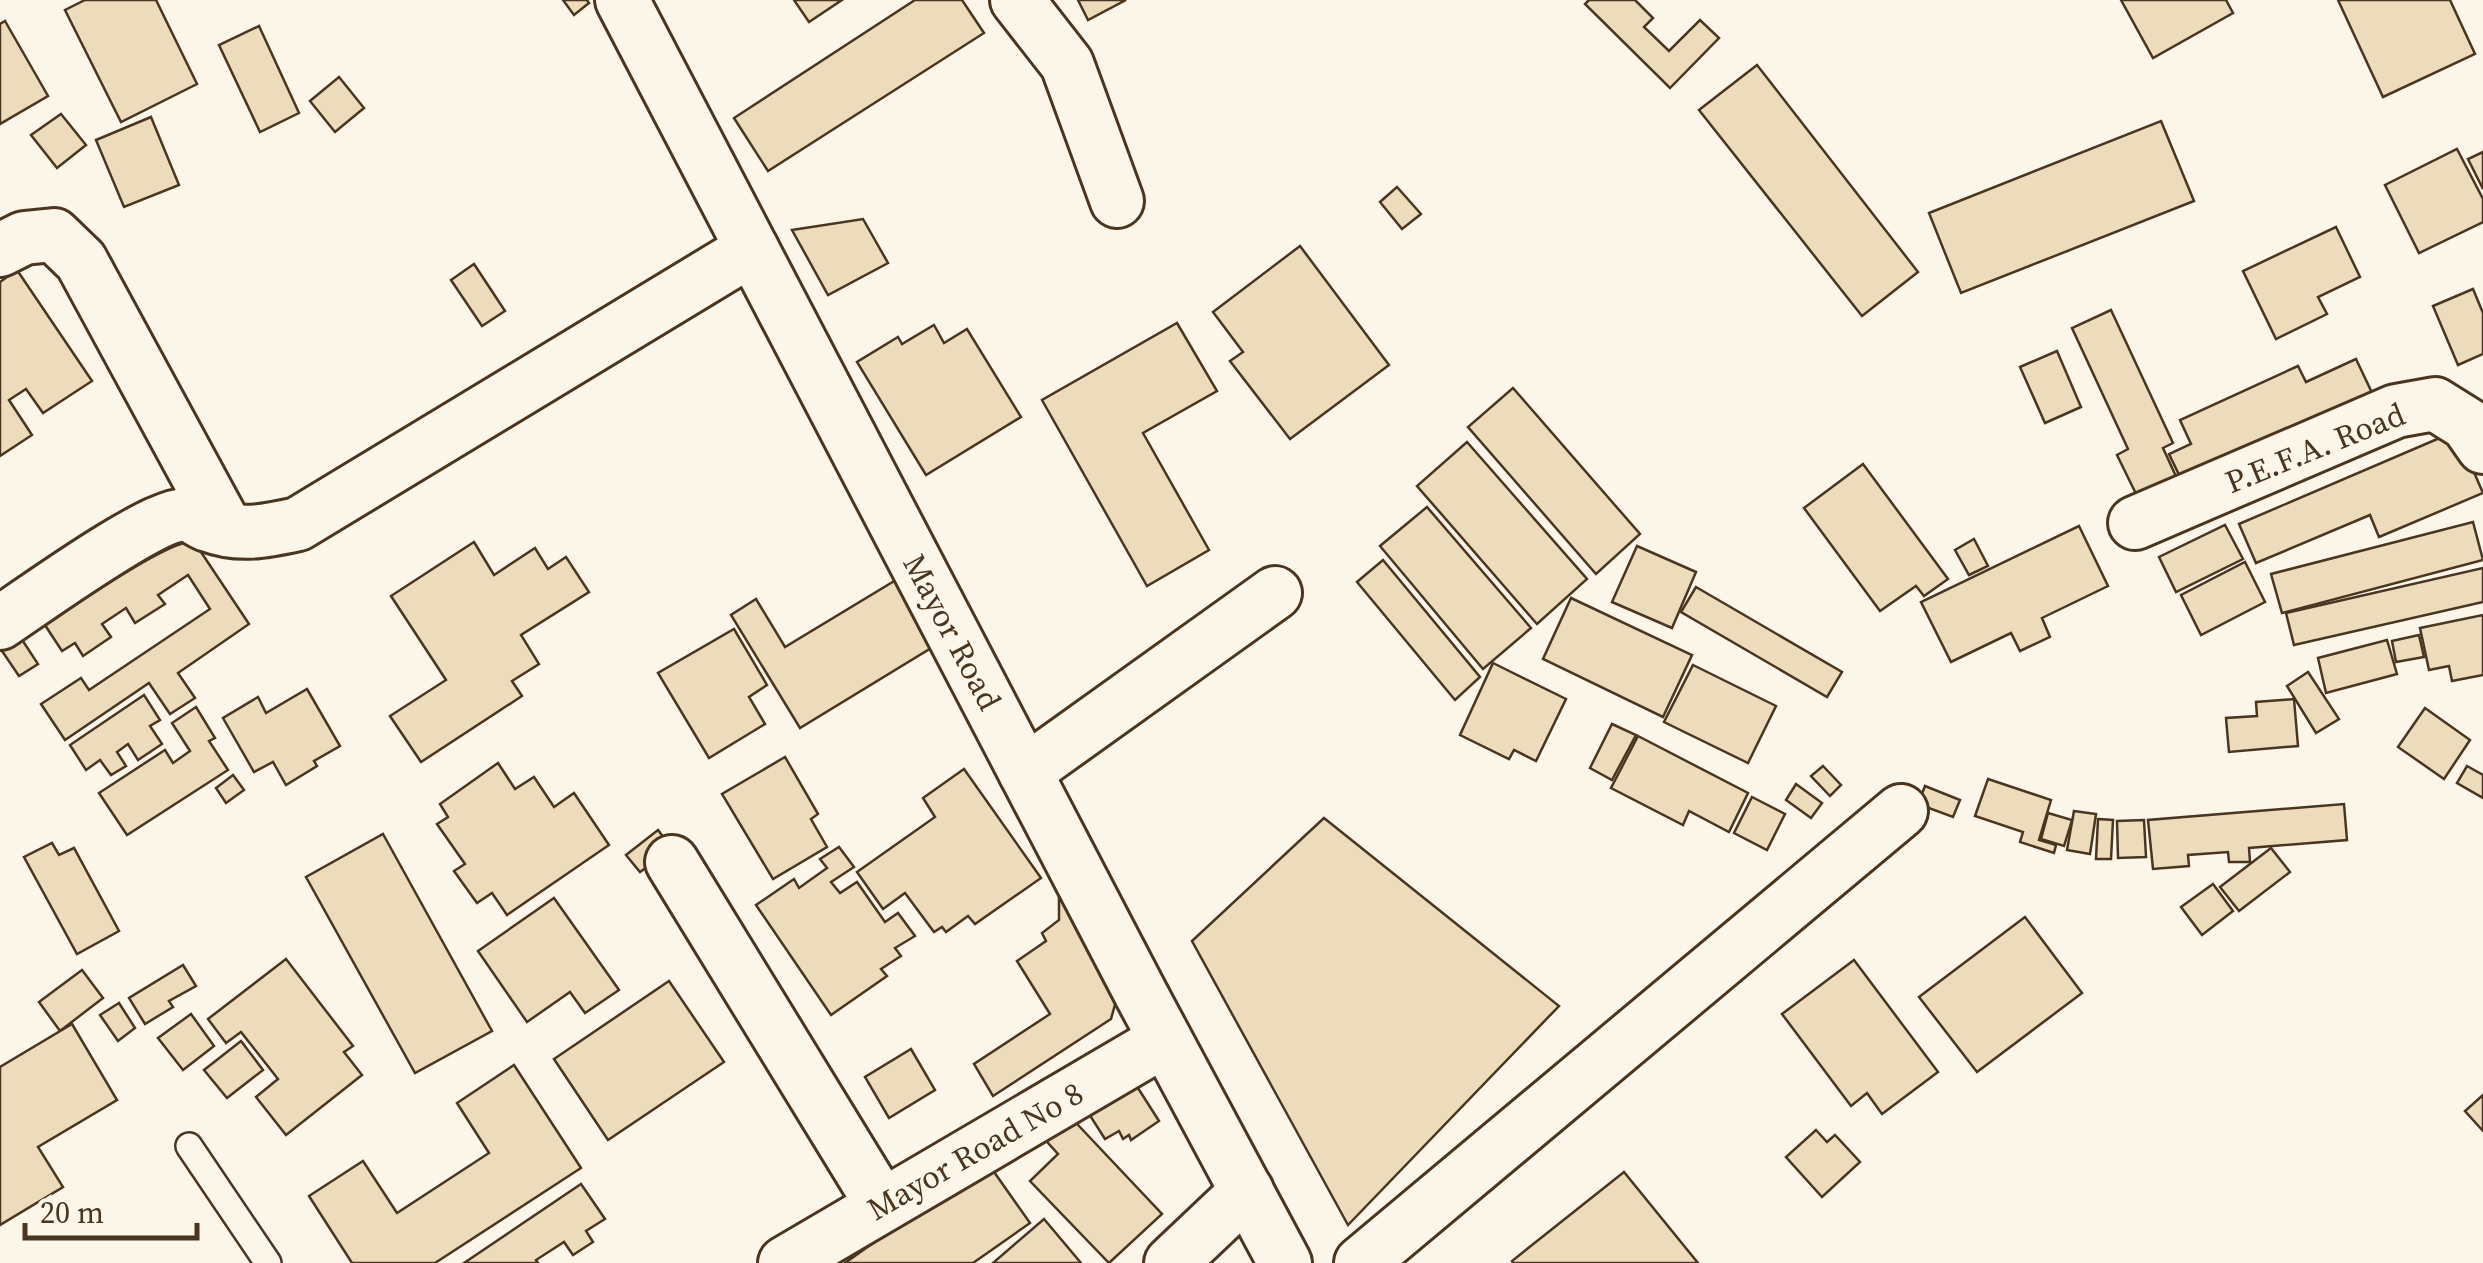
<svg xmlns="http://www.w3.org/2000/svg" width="2483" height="1263" font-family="'Source Serif 4',serif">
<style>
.building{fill:#ecdcbc;stroke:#4a3520;stroke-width:2.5}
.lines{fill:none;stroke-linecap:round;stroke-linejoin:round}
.lane-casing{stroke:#4a3520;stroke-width:30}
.street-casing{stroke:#4a3520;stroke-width:58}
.lane{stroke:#fbf6e9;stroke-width:25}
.street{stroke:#fbf6e9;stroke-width:52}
.labels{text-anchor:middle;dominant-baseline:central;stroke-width:8;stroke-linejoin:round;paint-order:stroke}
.street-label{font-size:32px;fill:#4a3520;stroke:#fbf6e9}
</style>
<rect width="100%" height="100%" fill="#fbf6e9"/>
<!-- building -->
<g class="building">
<polygon points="85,0 156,0 197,84 121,122 65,10"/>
<polygon points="563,0 587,0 589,3 574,15"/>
<polygon points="794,0 842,0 809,22"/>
<polygon points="915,0 962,0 984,33 768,171 734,118"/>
<polygon points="1078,0 1126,0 1088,20"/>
<polygon points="1589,0 1635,0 1653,18 1644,27 1669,51 1700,20 1719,38 1670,88 1585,4"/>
<polygon points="2121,0 2226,0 2233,13 2153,58"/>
<polygon points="2338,0 2450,0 2475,54 2383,97"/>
<polygon points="5,21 48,96 0,124 0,24"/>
<polygon points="259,26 299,113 260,132 219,45"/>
<polygon points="1757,65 1918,272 1862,316 1699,110"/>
<polygon points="339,77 364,108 335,132 310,101"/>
<polygon points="61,114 86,145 57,168 31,135"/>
<polygon points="151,117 179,185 124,207 96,140"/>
<polygon points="2161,121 2194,201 1961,293 1929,213"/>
<polygon points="2457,149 2483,199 2483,222 2419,253 2385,185"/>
<polygon points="2483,152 2483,189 2468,159"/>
<polygon points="1397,187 1421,214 1402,229 1380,202"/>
<polygon points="863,219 888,263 828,295 792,230"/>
<polygon points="2336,227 2360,277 2318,297 2327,314 2276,339 2243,271"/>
<polygon points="1300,246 1389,365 1290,439 1230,361 1243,352 1213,312"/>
<polygon points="474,264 505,311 482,326 451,280"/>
<polygon points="17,270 92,381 43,413 26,389 9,400 32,435 0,456 0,282"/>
<polygon points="2473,289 2483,313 2483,354 2458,365 2433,306"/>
<polygon points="2111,310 2173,443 2163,448 2180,485 2140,502 2117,455 2128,449 2072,328"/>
<polygon points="1177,323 1217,391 1143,433 1209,550 1147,586 1042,400"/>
<polygon points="934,325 944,343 967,329 1021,417 926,475 857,362 898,337 902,344"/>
<polygon points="2057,351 2081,407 2045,423 2020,367"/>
<polygon points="2356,359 2374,397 2183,483 2169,454 2191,444 2180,420 2298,366 2306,382"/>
<polygon points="1513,388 1640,534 1596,574 1468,427"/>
<polygon points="2456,431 2483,493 2379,537 2370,515 2256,563 2239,524"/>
<polygon points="1467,442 1587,579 1537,624 1417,486"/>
<polygon points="1863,464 1948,579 1924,596 1916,586 1880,611 1804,508"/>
<polygon points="1427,507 1531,628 1483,669 1380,546"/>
<polygon points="2473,522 2483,560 2282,613 2271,574"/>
<polygon points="183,525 249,624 178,673 195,698 170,714 149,683 65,740 41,704 81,678 89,690 210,609 188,575 158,595 165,604 135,623 126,608 102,624 111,637 83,656 75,643 62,651 41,619"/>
<polygon points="2225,525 2243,559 2176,592 2159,557"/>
<polygon points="2079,526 2108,586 2042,618 2050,637 2020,651 2011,633 1951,662 1921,602"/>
<polygon points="1974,539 1988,566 1969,575 1955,550"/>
<polygon points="474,542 494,575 535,548 548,569 566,557 589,592 521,635 539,664 512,681 522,696 421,762 390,716 446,680 391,596"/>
<polygon points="1637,546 1696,572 1672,628 1612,602"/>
<polygon points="1383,560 1480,677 1455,700 1357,582"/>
<polygon points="2245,562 2265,602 2201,635 2181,595"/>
<polygon points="2483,568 2483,602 2294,645 2286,613"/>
<polygon points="896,580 936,645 800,728 731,615 756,599 785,647"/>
<polygon points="1696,587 1842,672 1827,697 1681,612"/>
<polygon points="1571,598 1692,655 1663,717 1543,659"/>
<polygon points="2483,615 2483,675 2452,681 2449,666 2429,670 2420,628"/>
<polygon points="734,629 767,685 749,697 765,724 709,758 658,673"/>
<polygon points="17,632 38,664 19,676 0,648"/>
<polygon points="2419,635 2424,657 2396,662 2392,641"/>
<polygon points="2387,640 2397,674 2326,693 2318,658"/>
<polygon points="1493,663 1566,699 1536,761 1514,750 1509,759 1460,735"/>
<polygon points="1693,665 1776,706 1748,763 1664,722"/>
<polygon points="2308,672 2339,719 2316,733 2287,686"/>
<polygon points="307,689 340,746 314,761 317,766 286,785 273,762 254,772 223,718 258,697 266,713"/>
<polygon points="144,695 160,720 150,726 162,744 138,760 128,744 117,752 126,766 111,775 100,760 86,770 70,745"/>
<polygon points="2294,699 2298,746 2229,752 2226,718 2257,716 2256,702"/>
<polygon points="196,707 215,738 209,741 228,770 127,835 99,793 165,750 173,763 190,751 172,723"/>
<polygon points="2425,708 2470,740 2444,779 2398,747"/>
<polygon points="1612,724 1636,735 1612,780 1590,768"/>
<polygon points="1638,736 1748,793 1729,832 1689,811 1683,825 1611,788"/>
<polygon points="785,757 818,814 811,819 827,847 773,879 722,794"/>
<polygon points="498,763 515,789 534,777 554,807 574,793 609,845 507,915 492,893 477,903 454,871 465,864 437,824 448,817 440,804"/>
<polygon points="1823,766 1841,785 1830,796 1811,776"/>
<polygon points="2467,766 2483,775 2483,798 2457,783"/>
<polygon points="964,769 1041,878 975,924 968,916 946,932 942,927 934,932 905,893 883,909 857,872 935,817 923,798"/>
<polygon points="233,775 244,790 226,803 216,788"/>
<polygon points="1988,779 2051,800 2039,840 2056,845 2054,853 2020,842 2023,832 1975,816"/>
<polygon points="1796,784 1822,803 1811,818 1786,800"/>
<polygon points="1925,786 1960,800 1953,817 1918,804"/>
<polygon points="1752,797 1785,814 1767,850 1734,833"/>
<polygon points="2344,804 2347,840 2249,848 2250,862 2229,862 2228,852 2188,855 2189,866 2153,869 2148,820"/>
<polygon points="2074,811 2096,814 2090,854 2067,850"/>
<polygon points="2048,813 2072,820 2064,846 2041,839"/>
<polygon points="1324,818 1559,1006 1348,1225 1192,941"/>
<polygon points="2098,819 2113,820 2111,859 2096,859"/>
<polygon points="2144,820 2146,857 2118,858 2117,821"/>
<polygon points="658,830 672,849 640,872 626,855"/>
<polygon points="383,834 492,1031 415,1073 306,877"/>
<polygon points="52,843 59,855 74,848 119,931 77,954 24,857"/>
<polygon points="839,847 854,867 831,882 840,893 857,882 885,922 898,913 915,936 895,948 901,956 881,969 887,976 831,1015 756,905 794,879 799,888 827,868 820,859"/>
<polygon points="2271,848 2290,872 2239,911 2220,887"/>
<polygon points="2213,884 2233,911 2202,935 2181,907"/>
<polygon points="1059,892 1116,1001 1111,1019 993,1096 974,1064 1050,1014 1017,961 1046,941 1042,933 1059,920"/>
<polygon points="554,898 619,990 585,1013 570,992 527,1022 478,951"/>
<polygon points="2025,917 2082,993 1977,1072 1919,997"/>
<polygon points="286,959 353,1046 344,1052 362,1075 286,1135 256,1097 278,1079 241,1032 226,1043 208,1019"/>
<polygon points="1854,960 1938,1072 1882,1114 1867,1093 1851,1106 1782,1014"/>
<polygon points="183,965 196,986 169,1001 173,1007 145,1024 129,998"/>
<polygon points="82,970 103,998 60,1031 39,1002"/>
<polygon points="669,981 724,1062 608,1140 554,1059"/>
<polygon points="119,1003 135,1028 118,1041 100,1015"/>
<polygon points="191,1014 214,1046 183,1070 158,1038"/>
<polygon points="72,1024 117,1100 38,1147 63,1187 0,1225 0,1067"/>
<polygon points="241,1041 263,1070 227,1098 204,1070"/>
<polygon points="911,1049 935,1090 889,1118 865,1077"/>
<polygon points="514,1065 581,1168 435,1263 352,1263 309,1196 363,1161 397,1213 489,1153 457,1103"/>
<polygon points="1129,1074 1159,1121 1131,1140 1129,1135 1123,1139 1119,1131 1105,1139 1082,1103"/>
<polygon points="2483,1095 2483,1131 2465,1111"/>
<polygon points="1062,1108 1162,1214 1109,1263 1030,1181 1058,1154 1038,1132"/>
<polygon points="1816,1130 1827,1142 1835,1135 1860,1162 1822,1197 1786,1157"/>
<polygon points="987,1162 1030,1223 973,1263 845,1263"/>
<polygon points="1624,1172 1698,1263 1513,1263 1512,1261"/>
<polygon points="581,1184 605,1219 586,1231 593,1242 573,1255 564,1242 536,1260 538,1263 464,1263"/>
<polygon points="1044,1219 1081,1263 993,1263"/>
</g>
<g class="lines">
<!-- lane casing -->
<g class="lane-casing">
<polyline id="lane" points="189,1146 268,1263"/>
</g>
<!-- street casing -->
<g class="street-casing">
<g id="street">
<polyline points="622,0 1142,996 1285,1263"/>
<polyline points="1017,0 1067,64 1117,201"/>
<polyline points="0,250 24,238 54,235 81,261 227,530"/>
<polyline points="2135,523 2396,411 2435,404 2467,424 2483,447"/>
<path d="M0,623C32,602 155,512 187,515C194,516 201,523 208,525C240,537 266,531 298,524L752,249"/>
<polyline points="1025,772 1275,593"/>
<polyline points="672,862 882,1205"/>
<polyline points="785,1263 1165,1040"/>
<polyline points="1171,1263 1247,1191"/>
<polyline points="1361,1263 1901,811"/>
</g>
</g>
<!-- lane -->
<use href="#lane" class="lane"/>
<!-- street -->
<use href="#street" class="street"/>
</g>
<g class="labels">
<!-- street labels -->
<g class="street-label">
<text transform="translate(2315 448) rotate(-22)">P.E.F.A. Road</text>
<text transform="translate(952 632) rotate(62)">Mayor Road</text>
<text transform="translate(975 1151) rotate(-30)">Mayor Road No 8</text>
</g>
</g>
<!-- scale -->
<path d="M25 1223v15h172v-15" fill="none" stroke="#4a3520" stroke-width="5"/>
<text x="40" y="1223" font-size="30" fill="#4a3520" stroke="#fbf6e9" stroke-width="8" paint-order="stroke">20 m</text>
</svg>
